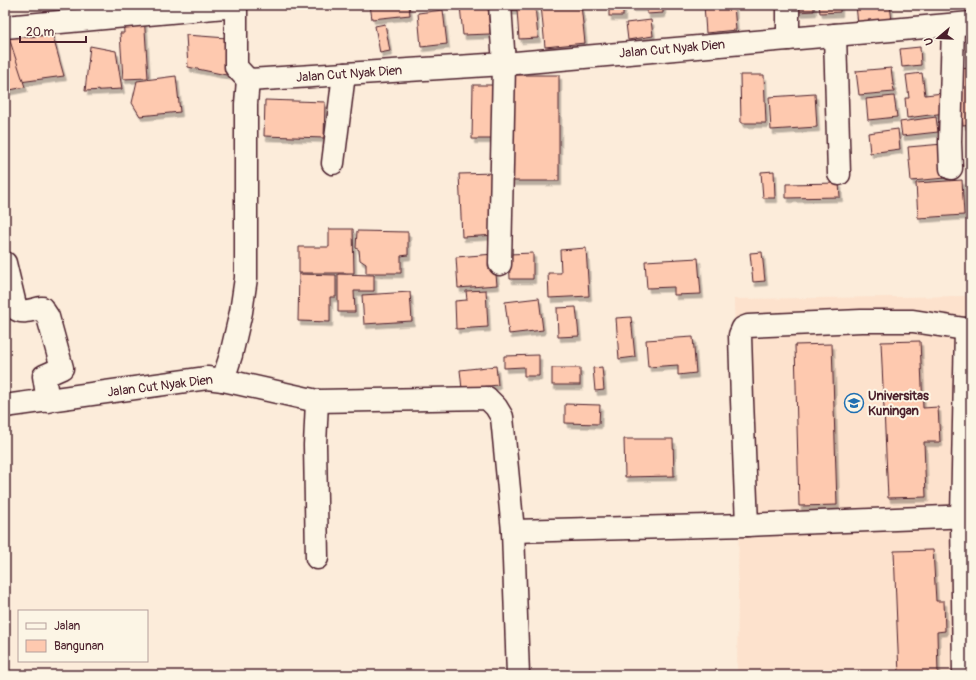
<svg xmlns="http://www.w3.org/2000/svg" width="976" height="680" font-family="Pangolin,sans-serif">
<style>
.built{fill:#fde2cd}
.building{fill:#fec9af;stroke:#4a1f2b;filter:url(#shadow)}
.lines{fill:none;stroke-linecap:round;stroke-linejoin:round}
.minor-casing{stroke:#4a1f2b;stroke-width:25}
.minor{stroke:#fcf5e5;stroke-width:22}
.labels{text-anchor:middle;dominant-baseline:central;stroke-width:4;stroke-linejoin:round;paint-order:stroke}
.street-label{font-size:13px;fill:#4a1f2b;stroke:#fcf5e5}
.poi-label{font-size:13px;font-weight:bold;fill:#4a1f2b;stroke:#fcf5e5;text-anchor:start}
</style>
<defs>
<filter id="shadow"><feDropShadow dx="2.5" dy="4.5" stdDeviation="0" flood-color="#0004"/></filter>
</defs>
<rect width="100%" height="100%" fill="#fcecda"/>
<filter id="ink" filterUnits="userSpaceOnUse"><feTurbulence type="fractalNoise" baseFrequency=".025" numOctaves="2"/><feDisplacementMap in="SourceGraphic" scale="8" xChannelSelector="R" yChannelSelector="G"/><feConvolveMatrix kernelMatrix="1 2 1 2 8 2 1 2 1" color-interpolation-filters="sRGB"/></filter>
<g filter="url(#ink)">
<!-- built -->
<polygon class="built" points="971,296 971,675 737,675 739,506 734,299"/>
<!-- building -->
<g class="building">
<polygon points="59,5 99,5 99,12 59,15"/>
<polygon points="370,5 409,5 410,15 372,19"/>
<polygon points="488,5 490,34 463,35 460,6"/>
<polygon points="506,5 535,5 538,38 519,39 517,10 506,11"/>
<polygon points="541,5 581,5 585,43 545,47"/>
<rect x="609" y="5" width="14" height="11"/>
<polygon points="630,5 663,5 663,13 647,14 647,7 631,7"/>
<polygon points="704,5 734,5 736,30 706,33"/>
<polygon points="796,5 814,5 814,11 796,12"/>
<polygon points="819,5 840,5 840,12 820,13"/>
<polygon points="856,5 890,5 892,21 858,25"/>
<polygon points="443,10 447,44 421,47 418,13"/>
<polygon points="144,14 148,78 123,79 120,33 124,33 123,15"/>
<polygon points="651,20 653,36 628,40 626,23"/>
<polygon points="385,24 390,51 380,53 375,26"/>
<polygon points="51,30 64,76 20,82 9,38"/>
<polygon points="186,35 227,38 231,76 188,67"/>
<polygon points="9,38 25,87 5,91 5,40"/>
<polygon points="90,46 116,51 122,89 85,91"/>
<polygon points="920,47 921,65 902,67 900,49"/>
<polygon points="891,68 894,92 859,95 856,71"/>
<polygon points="971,68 971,124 963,125 957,69"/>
<polygon points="922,73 925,95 943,93 945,113 907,118 905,98 909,98 906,75"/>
<rect x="512" y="75" width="47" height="106"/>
<polygon points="740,75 764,75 766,123 741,123"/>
<polygon points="176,76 180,112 140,116 132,103 137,81"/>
<polygon points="473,85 498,85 498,139 472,139"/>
<polygon points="815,94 817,127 771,130 769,97"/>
<polygon points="894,96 897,117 868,120 866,99"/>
<polygon points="265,100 325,102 324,138 264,136"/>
<polygon points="936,117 938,132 902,136 900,122"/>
<polygon points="898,129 900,149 870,153 868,133"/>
<polygon points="943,144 946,178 911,181 908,147"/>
<polygon points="774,171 775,198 763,198 761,172"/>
<polygon points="495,173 498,235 462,237 459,174"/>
<polygon points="962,180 964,215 918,218 916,183"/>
<polygon points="839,183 840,197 786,198 786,184"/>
<polygon points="329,229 353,229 354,273 299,273 299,247 329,247"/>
<polygon points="357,231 408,232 408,255 401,256 401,273 366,273 366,264 360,260 359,250 356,248"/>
<polygon points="586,248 589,296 549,298 548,273 561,273 560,250"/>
<polygon points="762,252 765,281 753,282 750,253"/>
<polygon points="533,253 533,279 510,279 509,254"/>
<polygon points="494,254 497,285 458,288 456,257"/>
<polygon points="698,258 701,294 674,295 674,287 647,288 645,261"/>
<polygon points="299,274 336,275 336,297 330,297 330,322 298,321"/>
<polygon points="338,274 374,275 374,291 354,291 355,312 338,312"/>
<polygon points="486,290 488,327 456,329 455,301 467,300 466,291"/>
<polygon points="410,292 412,321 364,324 362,295"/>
<polygon points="539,298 543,330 509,334 505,302"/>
<polygon points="576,307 579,336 558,337 557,308"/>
<polygon points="631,317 635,357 619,359 616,318"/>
<polygon points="693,337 696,373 678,375 678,365 648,367 646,340"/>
<polygon points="920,341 923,408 938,407 940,442 924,442 926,497 888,498 881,342"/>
<polygon points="832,344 837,505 799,506 795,345"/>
<polygon points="539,355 539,376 524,376 524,367 504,368 504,356"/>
<polygon points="496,366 498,385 462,389 460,370"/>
<polygon points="602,367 604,390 595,391 593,368"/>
<rect x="552" y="368" width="28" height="17"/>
<polygon points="565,404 600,405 599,424 565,423"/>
<polygon points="624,439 673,439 674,476 625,477"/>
<polygon points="933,550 936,601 944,601 945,631 937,632 938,675 899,675 894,551"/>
</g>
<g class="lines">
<!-- minor casing -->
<g class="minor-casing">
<g id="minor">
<polyline points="236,5 236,67 248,80"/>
<polyline points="788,5 788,39"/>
<polyline points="5,27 236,6"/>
<polyline points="835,35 839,174"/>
<polyline points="248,80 504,64 971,23"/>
<polyline points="333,163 344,74"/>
<polyline points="951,168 950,142 953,25"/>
<path d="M5,263L16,309C23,314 34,309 42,308L48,317L62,368L44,376L48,401"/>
<polyline points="500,264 504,64 500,5"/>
<polyline points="223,380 231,355 241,312 246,278 246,104 248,80"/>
<polyline points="317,401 315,445 317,558"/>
<polyline points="5,406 207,378 223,380 317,401 487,398 496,407 502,417 513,531 518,675"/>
<polyline points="747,525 742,400 740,335 743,328 748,326 861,321 913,321 971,330"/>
<polyline points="513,531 747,525 971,516"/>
<polyline points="964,675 962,516 966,329"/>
</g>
</g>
<!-- minor -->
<use href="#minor" class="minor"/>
</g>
</g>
<!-- icons -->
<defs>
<g id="university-ring" transform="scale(1)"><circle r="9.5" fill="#fcf5e5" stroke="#1f6fb2" stroke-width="1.5"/><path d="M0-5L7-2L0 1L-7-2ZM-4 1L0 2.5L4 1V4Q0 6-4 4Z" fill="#1f6fb2"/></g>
</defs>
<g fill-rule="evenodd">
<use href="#university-ring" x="854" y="403"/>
</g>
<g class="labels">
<!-- street labels -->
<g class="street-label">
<text transform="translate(672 49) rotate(-5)">Jalan Cut Nyak Dien</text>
<text transform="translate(349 74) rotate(-4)">Jalan Cut Nyak Dien</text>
<text transform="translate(160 386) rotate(-7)">Jalan Cut Nyak Dien</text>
</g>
<!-- poi labels -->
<g class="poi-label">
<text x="868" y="396">Universitas<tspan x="868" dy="15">Kuningan</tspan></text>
</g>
</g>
<!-- margin -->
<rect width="976" height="680" fill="none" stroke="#fcf5e5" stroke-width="20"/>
<rect x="10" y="10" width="956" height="660" fill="none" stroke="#4a1f2b" stroke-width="1.5" filter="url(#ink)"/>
<!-- legend -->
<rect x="18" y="610" width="130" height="52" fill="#fcf5e5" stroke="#b59f9b"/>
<rect x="26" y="623" width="20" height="6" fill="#fcf5e5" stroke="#b59f9b"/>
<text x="54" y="630" font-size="12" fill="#4a1f2b">Jalan</text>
<rect x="26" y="640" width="20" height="12" fill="#fec9af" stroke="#b59f9b"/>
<text x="54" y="650" font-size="12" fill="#4a1f2b">Bangunan</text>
<!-- north arrow -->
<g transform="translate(938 38) rotate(251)" stroke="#fcf5e5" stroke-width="3" paint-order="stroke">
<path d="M0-3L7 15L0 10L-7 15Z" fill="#4a1f2b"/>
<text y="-6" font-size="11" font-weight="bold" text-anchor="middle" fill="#4a1f2b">U</text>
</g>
<!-- scale -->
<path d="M20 36v6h66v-6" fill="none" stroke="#4a1f2b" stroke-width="2"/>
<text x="26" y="36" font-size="12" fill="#4a1f2b" stroke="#fcf5e5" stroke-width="3" paint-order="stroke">20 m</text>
</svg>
